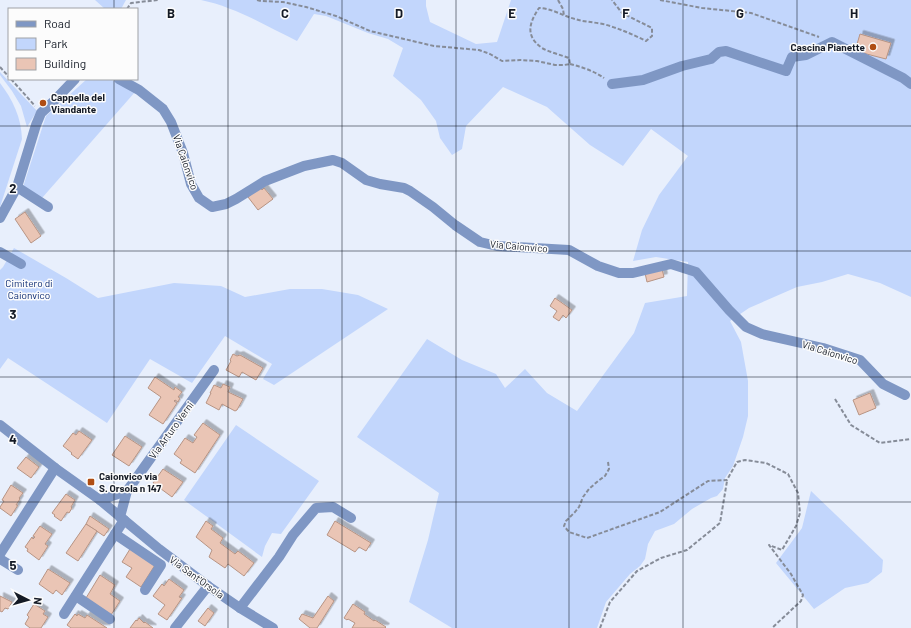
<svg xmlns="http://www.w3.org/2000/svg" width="911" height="628" font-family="Barlow,sans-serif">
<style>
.green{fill:#c2d6fc}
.building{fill:#eac5b5;stroke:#b79484;filter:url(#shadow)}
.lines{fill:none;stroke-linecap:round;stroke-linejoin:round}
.path{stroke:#868c98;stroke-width:2;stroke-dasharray:4 2;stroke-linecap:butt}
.minor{stroke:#7f97c4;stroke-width:10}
.grid{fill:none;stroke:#141a25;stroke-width:1;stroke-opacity:0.55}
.poi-dot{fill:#af4d13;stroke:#fcfcfc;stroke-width:1.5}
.labels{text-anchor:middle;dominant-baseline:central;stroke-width:3;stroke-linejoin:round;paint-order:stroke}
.poi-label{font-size:10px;font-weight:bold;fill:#141a25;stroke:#fcfcfc;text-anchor:start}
.street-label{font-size:10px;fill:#141a25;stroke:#fcfcfc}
.park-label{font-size:10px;fill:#092972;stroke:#fcfcfc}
.grid-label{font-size:13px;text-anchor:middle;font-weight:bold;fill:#141a25;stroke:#fcfcfc;stroke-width:3;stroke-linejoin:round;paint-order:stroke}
</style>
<defs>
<filter id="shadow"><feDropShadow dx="3.5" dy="-3.5" stdDeviation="0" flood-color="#0004"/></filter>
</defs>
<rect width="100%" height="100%" fill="#e8effc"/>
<!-- green -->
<g class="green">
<polygon points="95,0 126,0 121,9 105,9"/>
<path d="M201,0H426V6L430,22L476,44L497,42L511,0H911V297L880,283L848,274L822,282L797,287L749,308L730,321L741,342L748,381V416L743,437L733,466L725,478L723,489L717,496L711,498L692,509L674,524L655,531L648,544L645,559L640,566L630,574L606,602L597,628H452L409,602L428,540L439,493L357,437L427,339L462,360L496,374L505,388L525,369L547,393L577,411L634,333L645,303L687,296L688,262L656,257L633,261L642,230L659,195L688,156L651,129L623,166L590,145L547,107L503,87L466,126L462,149L452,155L440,138L436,121L421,100L393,76L403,48L388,39L368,33L326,16L314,14L297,41C266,26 235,7 201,0Z"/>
<polygon points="0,72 37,111 27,127 21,106 12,91 0,75"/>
<polygon points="87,79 107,79 116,81 135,92 42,198 23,187 46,116"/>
<path d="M0,83C13,100 21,117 22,139L0,207Z"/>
<polygon points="14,248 66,278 98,298 174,283 221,286 245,297 290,289 322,289 358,295 388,309 274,385 263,379 272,364 225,336 192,383 150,359 107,423 8,358 0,369 0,270 3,267"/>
<polygon points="236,425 319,481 281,534 272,533 265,546 262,557 184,500"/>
<polygon points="811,491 883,560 882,572 868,583 845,588 814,609 776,563 802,528"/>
</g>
<!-- building -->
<g class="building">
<polygon points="860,34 891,43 886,59 855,51"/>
<polygon points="260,187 262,190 264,188 273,199 258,210 248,197"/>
<polygon points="25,212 41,236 31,243 15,219"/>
<polygon points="662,269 664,277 647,282 645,273"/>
<polygon points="555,298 572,310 566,318 563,315 559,321 553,317 557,311 550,306"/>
<polygon points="233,354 237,356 240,355 263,368 256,380 242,372 239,377 226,370 231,361 230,360"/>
<polygon points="155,377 174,390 175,387 182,392 178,397 180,398 178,402 175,400 174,401 177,403 163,424 149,415 161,397 148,388"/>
<polygon points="223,384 230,387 228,392 243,399 237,410 235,411 222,404 219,410 206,403 211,393 210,393 214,385 221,388"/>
<polygon points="870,393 876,408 859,415 853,400"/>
<polygon points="203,423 220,435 195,473 180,463 182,460 174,454 185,438 193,443 197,437 194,435"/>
<polygon points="79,431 92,440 78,459 71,454 72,453 63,446 73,433 76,435"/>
<polygon points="125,436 142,447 129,466 112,455"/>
<polygon points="26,457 39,467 31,478 17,468"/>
<polygon points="163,469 183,482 172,497 153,483"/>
<polygon points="11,485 23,493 19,498 20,499 16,505 18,505 11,516 0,508 0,507 4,501 2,500"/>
<polygon points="66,494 75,500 71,507 72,508 69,513 67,512 61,521 54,516 55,515 52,513"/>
<polygon points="90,516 109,529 104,536 86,524"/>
<polygon points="206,521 213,526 211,529 223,538 220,543 235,554 238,551 254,563 244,576 228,564 225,568 209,557 212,550 196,537"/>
<polygon points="335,521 371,543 366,551 359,547 355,552 327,535"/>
<polygon points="86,524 97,531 78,561 66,553"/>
<polygon points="40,526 52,534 45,544 48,546 39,560 27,551 28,549 25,547 32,537 33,539 35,537 33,536"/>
<polygon points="130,549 155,565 141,587 126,577 132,568 122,562"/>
<polygon points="48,569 70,583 62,595 56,590 53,594 39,584"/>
<polygon points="100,575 115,585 110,594 120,601 111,615 86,598"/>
<polygon points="169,579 184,590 179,597 182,598 167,620 158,614 165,605 153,596 162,584 164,586"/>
<polygon points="0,596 12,602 8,609 5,608 2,612 0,611"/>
<polygon points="328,596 334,601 317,628 310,628 299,619 302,614 313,618"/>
<polygon points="34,604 45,611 43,614 48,617 41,628 30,628 25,624 29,617 27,615"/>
<polygon points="353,604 365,612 364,614 374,621 375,620 386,627 385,628 352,628 355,623 348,619 347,620 344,618"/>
<polygon points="208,608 214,613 205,626 198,621"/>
<polygon points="75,614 77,616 78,614 85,618 87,615 107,628 71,628 67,625"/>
<polygon points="139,618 144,623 145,622 153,628 130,628 136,620 137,621"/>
</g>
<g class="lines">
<!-- path -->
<g class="path">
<path d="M257,0L261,1L283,2L306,7L336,16L370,31L434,46L479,50L490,54L502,61L520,60L537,61L555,65H564L570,64L569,58C561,55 549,52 542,48C525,36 529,23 539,8C551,8 563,16 575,19C584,22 593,22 603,24C618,28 632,34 646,41L652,36V28L622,13L612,0"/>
<polyline points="558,0 563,9 564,16"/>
<polyline points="660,0 702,8 751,13 819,37"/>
<polyline points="127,9 131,3 158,0"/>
<path d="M570,64C582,67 594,71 604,78"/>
<polyline points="0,67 9,77"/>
<polyline points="11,79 35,106"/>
<polyline points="835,399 851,425 880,443 911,439"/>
<polyline points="608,462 609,469 605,476 598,481 589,489 583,497 579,507 575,512 566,521 564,526 569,532 587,538 660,512 708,481 727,480 737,462 745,460 766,463 788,474 798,493 800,513 796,526 782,550 769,545 791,574 803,595 801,601 772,628"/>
<polyline points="600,628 610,602 637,571 661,558 687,550 720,523 727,481"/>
</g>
<!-- minor -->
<g class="minor">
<polyline points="119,79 139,90 163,109 171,122 183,153 191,184 199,198 212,207 226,204 236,199 265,181 304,166 333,160 342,163 366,180 380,184 404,188 410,191 433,207 455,225 480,242 497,246 569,250 598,266 619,273 633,273 671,264 696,272 729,310 746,327 762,334 823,348 860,360 883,384 905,395"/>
<polyline points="612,84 643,80 682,66 711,59 719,52 726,51 786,71 792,57 806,55 832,42 903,78 911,84"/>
<polyline points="17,187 48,207"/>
<polyline points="0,218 17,187 36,125 41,113 54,101 75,79"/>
<polyline points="0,252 21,264"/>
<polyline points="0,425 55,468 100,500 159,549 208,586 240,608 273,628"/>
<polyline points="100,500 127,491"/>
<polyline points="120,517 127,491 214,370"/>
<polyline points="115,534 161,565 145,590"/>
<polyline points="0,554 55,468"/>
<polyline points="0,559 18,570"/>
<polyline points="76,596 110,619"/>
<polyline points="240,608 279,557 293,535 316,508 333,507 351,518"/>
<polyline points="64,614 124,520"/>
<polyline points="175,628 208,586"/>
</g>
</g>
<!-- grid -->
<path class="grid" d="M114,0V9M228,0V628M342,0V628M456,0V628M569,0V628M683,0V628M797,0V628M114,79V628M0,126H911M0,251H911M0,377H911M0,502H911"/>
<!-- markers -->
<g class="poi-dot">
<circle cx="873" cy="47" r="4"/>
<circle cx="43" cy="103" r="4"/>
<rect x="87" y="478" width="8" height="8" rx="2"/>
</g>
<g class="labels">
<!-- poi labels -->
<g class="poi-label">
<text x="865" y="47" text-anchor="end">Cascina Pianette</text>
<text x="51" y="97">Cappella del<tspan x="51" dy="12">Viandante</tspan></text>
<text x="99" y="476">Caionvico via<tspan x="99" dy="12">S. Orsola n 147</tspan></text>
</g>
<!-- street labels -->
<g class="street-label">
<text transform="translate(186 162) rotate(71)">Via Caionvico</text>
<text transform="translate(519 246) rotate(5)">Via Caionvico</text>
<text transform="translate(830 352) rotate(17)">Via Caionvico</text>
<text transform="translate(171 430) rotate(-54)">Via Arturo Verni</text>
<text transform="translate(197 577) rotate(36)">Via Sant'Orsola</text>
</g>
<!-- park labels -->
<g class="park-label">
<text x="29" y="283">Cimitero di<tspan x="29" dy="12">Caionvico</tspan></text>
</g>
</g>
<g class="grid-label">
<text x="171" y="18">B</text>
<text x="285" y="18">C</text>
<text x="399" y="18">D</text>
<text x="512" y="18">E</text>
<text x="626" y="18">F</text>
<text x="740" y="18">G</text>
<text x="854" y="18">H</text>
<text x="13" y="193">2</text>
<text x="13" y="319">3</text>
<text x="13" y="444">4</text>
<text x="13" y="570">5</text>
</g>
<!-- legend -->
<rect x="8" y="8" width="130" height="72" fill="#fcfcfc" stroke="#9fa2a6"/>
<rect x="16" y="21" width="20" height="6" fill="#7f97c4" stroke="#9fa2a6"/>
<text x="44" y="28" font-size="12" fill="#141a25">Road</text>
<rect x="16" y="38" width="20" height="12" fill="#c2d6fc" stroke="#9fa2a6"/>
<text x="44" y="48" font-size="12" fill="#141a25">Park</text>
<rect x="16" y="58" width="20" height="12" fill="#eac5b5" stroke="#9fa2a6"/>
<text x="44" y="68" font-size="12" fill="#141a25">Building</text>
<!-- north arrow -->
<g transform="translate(28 600) rotate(96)" stroke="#fcfcfc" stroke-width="3" paint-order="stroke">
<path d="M0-3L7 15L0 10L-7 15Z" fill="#141a25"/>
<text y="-6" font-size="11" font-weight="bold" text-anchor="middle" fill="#141a25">N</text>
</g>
</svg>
